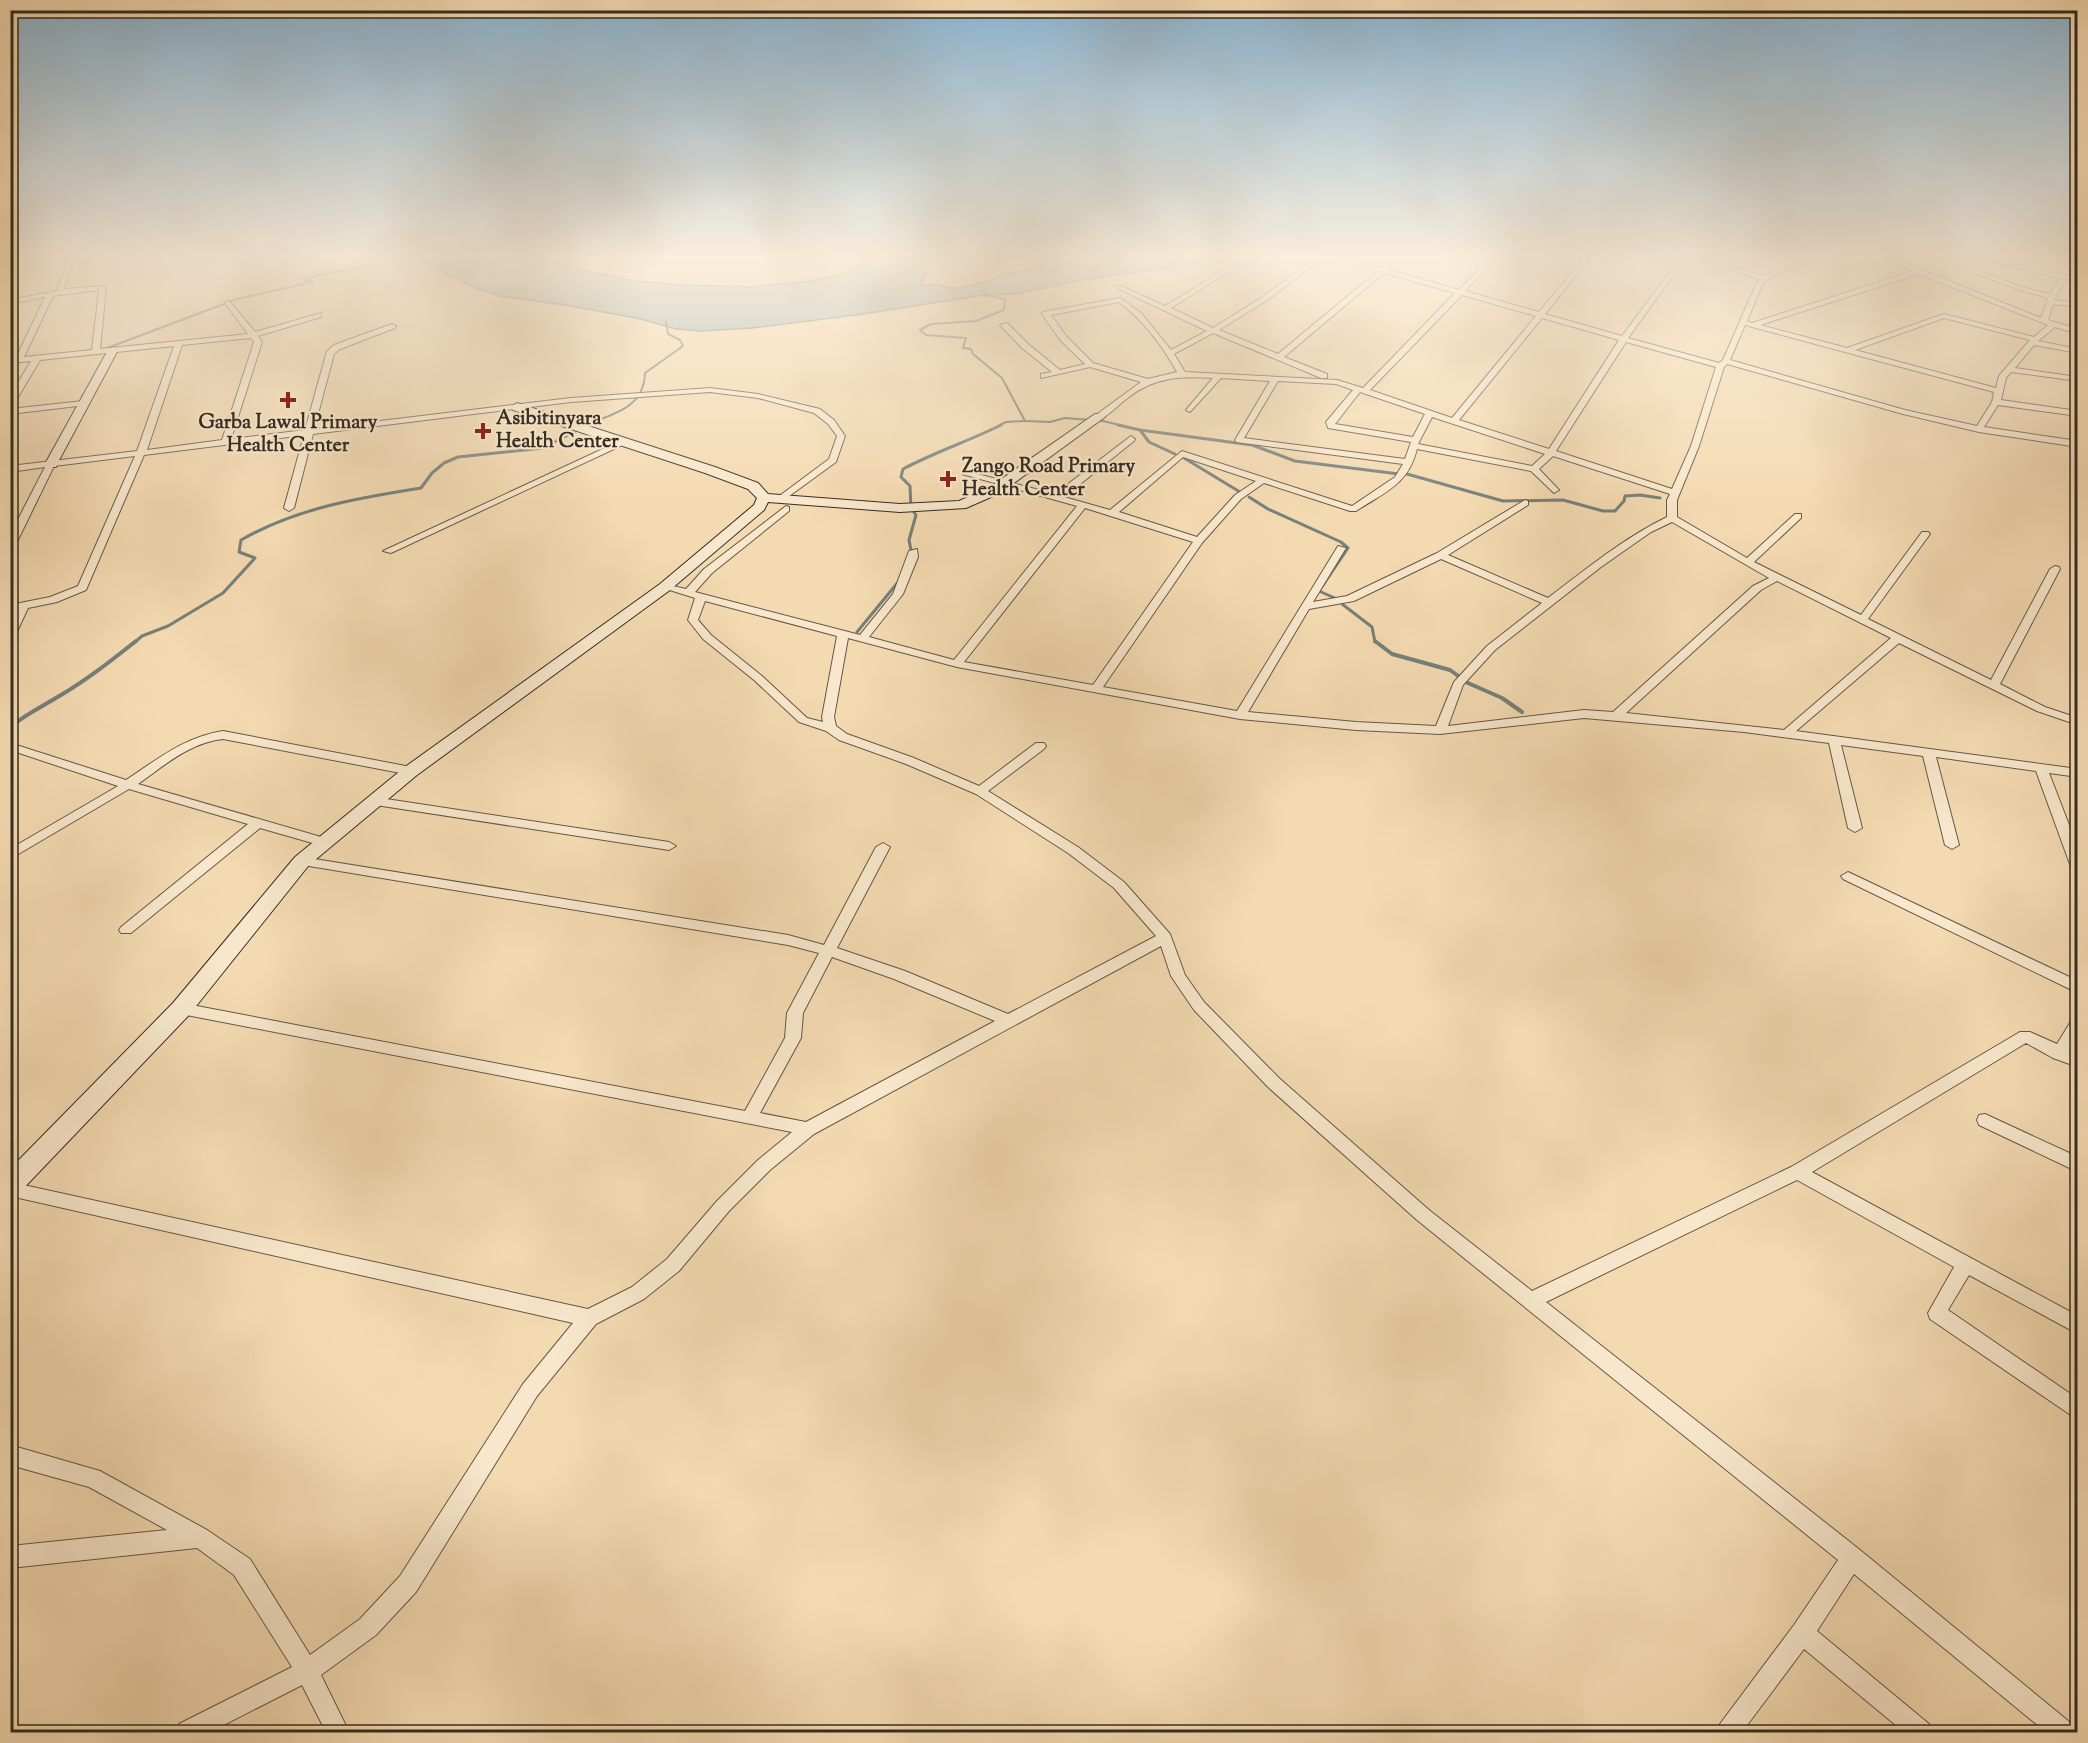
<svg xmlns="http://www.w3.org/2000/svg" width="2088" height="1743" font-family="'Sorts Mill Goudy',serif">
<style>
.water{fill:#a1b8b7;stroke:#76807b;stroke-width:1.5}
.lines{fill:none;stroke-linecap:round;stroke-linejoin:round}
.stream-far2{stroke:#76807b;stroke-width:2}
.stream-far1{stroke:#76807b;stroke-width:3}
.stream{stroke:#76807b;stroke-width:4}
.street-casing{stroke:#655846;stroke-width:2}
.secondary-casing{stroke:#352c22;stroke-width:2}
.street{fill:#f8e7cc;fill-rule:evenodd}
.secondary{fill:#f8e7cc;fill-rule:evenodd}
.poi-dot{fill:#8f2418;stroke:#f8e7cc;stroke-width:2}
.labels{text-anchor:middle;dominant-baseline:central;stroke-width:4.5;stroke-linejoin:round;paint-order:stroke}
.far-poi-label{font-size:20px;font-weight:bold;fill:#352c22;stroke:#f8e7cc;text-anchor:start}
</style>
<rect width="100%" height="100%" fill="#f4dab1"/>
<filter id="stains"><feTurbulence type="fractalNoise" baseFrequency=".00333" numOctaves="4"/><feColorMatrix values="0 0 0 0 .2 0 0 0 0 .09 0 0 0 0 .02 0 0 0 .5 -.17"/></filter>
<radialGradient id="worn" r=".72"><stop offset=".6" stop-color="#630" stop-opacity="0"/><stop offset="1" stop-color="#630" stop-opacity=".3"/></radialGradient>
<!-- water -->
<polygon class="water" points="415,258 544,258 588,271 633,281 680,285 750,287 813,281 847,272 878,258 937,258 920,267 929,271 919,286 939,284 948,288 960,288 994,279 1002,274 1030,270 1042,264 1074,258 1212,258 1182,266 1082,280 1016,294 984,295 863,314 752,328 701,331 676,329 641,319 571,306 500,296 475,288"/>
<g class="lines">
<!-- stream-far2 -->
<g class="stream-far2">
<polyline points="984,290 984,295 1005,299 1004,310 976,321 931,324 920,330 926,335 966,338 963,348 971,349 973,354 1002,378 1025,421 1050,422 1065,418 1103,421 1124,426"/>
<polyline points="102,350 237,299 313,282 305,280 318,275 415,258"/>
<path d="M583,426C612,414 644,409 645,373L683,346L680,340L668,334L666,321"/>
<polyline points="998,426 1006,422 1025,421"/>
</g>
<!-- stream-far1 -->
<g class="stream-far1">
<polyline points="1118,425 1140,430 1252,445 1295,461 1399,474"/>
<polyline points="1140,430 1149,442 1175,454"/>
<polyline points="1184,458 1240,492"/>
<polyline points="1407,474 1503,501 1563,500 1603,511 1615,511 1624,501 1625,496 1640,495 1660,498"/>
<polyline points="1249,497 1268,509 1341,542 1348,548 1319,591 1337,599"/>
<path d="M912,555L909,540L916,515L911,508L910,486L901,477L903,469C935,452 969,441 1001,425"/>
<polyline points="1342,604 1372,627 1375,642"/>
<polyline points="857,632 899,581"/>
<path d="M135,642L142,636L168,626L223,593L255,558L239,552L241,540C297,508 358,498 421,488L432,473L444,463L458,457L543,448L587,425"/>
</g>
<!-- stream -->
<g class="stream">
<polyline points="1375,641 1392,654 1450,670 1468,683 1502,698 1522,712"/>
<path d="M10,727C26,714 43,706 61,695C88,679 112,660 136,641"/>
</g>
<!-- street casing -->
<g class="street-casing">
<g id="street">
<polygon points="15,258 21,258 10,272 10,264"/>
<path d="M69,258H75L64,289L103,286L106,288L100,349L248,334L225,303L229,301L255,332L321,313V317L258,336L262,342L231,439L305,430L327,351L334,345L392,324L396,326L395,328L340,349L334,354L314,429L571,398L710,388L758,394L820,409L834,420L845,436L836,462L781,502L776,499L778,497L829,459L837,436L828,424L814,413L758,398L710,392L571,402L313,434L294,508L289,511L284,508L304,435L144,455L86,590L57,602L28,608L15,636L10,639V623L17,610L10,611V605L50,597L78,586L135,456L54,466L15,546L10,549V535L45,467L10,472V466L137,451L174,346L40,360L14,404L10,406V396L31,361L10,363V359L16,358L45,297L10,304V300L57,291ZM99,290L92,350L24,357L53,296ZM251,338L254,342L222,440L147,450L182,345Z"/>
<path d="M1252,258H1262L1238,266L1171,308L1213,328L1264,296L1316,258H1323L1269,299L1219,330L1278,354L1378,271L1337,258H1347L1381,268L1393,258H1400L1387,269L1459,290L1489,258H1496L1465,291L1539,312L1584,258H1590L1545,314L1622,336L1680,258H1686L1628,338L1719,363L1723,360L1757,282L1760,279L1689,258L1718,262L1745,258L1725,264L1764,276L1814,258H1823L1773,275L1763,283L1747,321L1752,323L1913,271L1883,258H1892L2041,318L2048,298L2017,289L1934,258H1943L2021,287L2050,294L2060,278L1978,258H1990L2078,278V282L2066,279L2054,300L2078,303V307L2053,304L2048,320L2078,329V334L2055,327L2038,341L2078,349V353L2034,345L2015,368L2078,377V381L2011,372L2006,378L2001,400L2078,411V416L1998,405L1984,427L2078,441V447L1979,432L1903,414L1727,364L1724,367L1699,446L1677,500V517L1747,558L1795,514H1801V518L1754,562L1861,615L1922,532H1928L1930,534L1868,619L1991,680L2050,569L2055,566L2059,567L2060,569L2000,684L2045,707L2078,718V725L2037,711L1899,643L1796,731L2078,769V777L2049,773L2078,848V871L2071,867L2036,771L1936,757L1959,845L1952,849L1945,845L1923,756L1841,745L1862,828L1855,832L1848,828L1829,743L1744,732L1584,718L1440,734L1356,730L1240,719L957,667L848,638L834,717L836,726L847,734L914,758L979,786L1036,743H1044L1046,746L1044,749L988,791L1078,847L1124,882L1170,934L1185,975L1204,1002L1280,1079L1429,1210L1532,1291L1791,1167L2020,1032H2030L2057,1044L2073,1018L2078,1017V1036L2069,1050L2078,1054V1067L2053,1058L2026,1043L1812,1172L2078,1316V1334L1969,1275L1948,1310L2078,1399V1420L1930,1319L1928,1313L1954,1267L1797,1180L1546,1302L1860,1550L2072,1724L2075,1732H2046L1854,1574L1817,1631L1929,1724L1932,1732H1904L1804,1649L1742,1732H1717L1720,1724L1794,1625L1838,1560L1417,1220L1268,1087L1194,1010L1171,976L1161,946L814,1134L770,1170L729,1211L679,1271L644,1299L596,1324L537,1396L416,1592L376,1635L321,1675L349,1732H326L302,1685L210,1732H176L179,1724L292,1667L234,1575L197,1548L10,1568V1546L167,1530L89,1487L10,1465V1445L100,1471L207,1530L250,1559L310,1655L360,1619L400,1576L523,1384L573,1323L10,1196V1182L588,1309L632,1287L667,1259L717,1201L758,1160L792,1132L176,1013L173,1009L176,1005L181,1003L745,1111L785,1038L787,1013L819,953L788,945L297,864L295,861L297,858L302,857L788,935L824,945L876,847L883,843L890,847L837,948L905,971L1008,1014L1156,936L1114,888L1068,853L976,794L906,764L839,740L826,731L799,722L754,680L703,639L688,620L695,598L660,587L665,584L686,589L704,569L786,506L789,507V511L712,573L695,592L860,635L893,594L909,551L917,549L918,557L903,594L869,637L954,660L1077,506L962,474V470L1055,494L1131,436L1135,439L1134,441L1064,497L1110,510L1182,451L1352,506L1395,477L1403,464L1236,442L1235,440L1270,381L1221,378L1190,412L1186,410L1213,378C1181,376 1155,377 1129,397C1119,404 1110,415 1099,420L1096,419V415L1141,382L1090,367L1041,378V374L1052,372L1022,348L1000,325L1007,323L1028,344L1060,370L1085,364L1061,341L1042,314L1043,312L1120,298L1141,313L1171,350L1207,331L1117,288V286H1121L1165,306L1234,264ZM1384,273L1455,293L1363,388L1337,380L1185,372L1174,354L1213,333L1321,378H1327V374L1284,357ZM1919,274L2048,325L2034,337L1944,314L1847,348L1760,325ZM1462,295L1536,316L1452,418L1370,390ZM1119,302C1144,321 1162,345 1177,372L1148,379L1093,363L1067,337L1051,315ZM1542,318L1619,340L1549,449L1459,420ZM1944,318L2030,340L1999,376L1996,388L1855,350ZM1745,325L1994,392L1992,402L1977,426L1905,410L1730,360ZM1626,342L1716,367L1691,446L1672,489L1556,451ZM1278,381L1336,384L1353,390L1326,422L1328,428L1411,442L1405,459L1244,438ZM1360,392L1425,414L1413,437L1335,424ZM1432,417L1545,454L1532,466L1418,444ZM1417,449L1531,471L1554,493L1559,490L1539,469L1553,456L1670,494L1667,500V517C1624,538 1586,569 1548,598L1448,555L1528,505V501L1525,500L1437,553L1347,596L1313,602L1346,548L1338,546L1237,711L1103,687L1202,543L1241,499L1264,483L1350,511H1356C1385,492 1408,485 1417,449ZM1183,457L1256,481L1235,495L1197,537L1119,512ZM1085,508L1193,542L1093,685L964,662ZM1672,522L1769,578L1753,586L1613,712L1584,710L1448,726L1463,685L1495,650L1601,567L1651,532ZM1441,559L1542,603L1487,646L1454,682L1436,726L1356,722L1248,712L1309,609L1354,601ZM1777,581L1891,638L1784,730L1626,713L1761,590ZM705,601L837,636L822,717L823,722L807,718L762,676L711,635L698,620ZM832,957L894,979L995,1021L806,1122L760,1113L801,1038L803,1013Z"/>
<polygon points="2038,258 2078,262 2078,266 2041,260"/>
<polygon points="83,401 87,403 86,405 10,414 10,409"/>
<polygon points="622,440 629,442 391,553 383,551"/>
<path d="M223,731L411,767L417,771L411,775L223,739C189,743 165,765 138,784L328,839L330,842L323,846L260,828L131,933H121L119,930L121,927L248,824L129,789L10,859V849L118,786L10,750V743L126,780C158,759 184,737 223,731Z"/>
<polygon points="373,797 669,842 676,846 669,850 369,804 367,801"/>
<polygon points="1848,872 2078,981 2078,993 1843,879 1841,876"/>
<polygon points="1985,1114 2078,1157 2078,1172 1979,1125 1977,1120 1979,1115"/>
</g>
</g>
<!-- secondary casing -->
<g class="secondary-casing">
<g id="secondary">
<polygon points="113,347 118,350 57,464 56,467 46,467 45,464 108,350"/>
<polygon points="517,403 715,467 758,483 768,494 900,504 959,501 990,487 1095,414 1103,414 1105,417 1000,493 966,508 900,512 768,502 764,510 670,590 417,775 309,865 189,1015 19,1193 10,1196 10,1169 173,1003 295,857 405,767 660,584 754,505 757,498 748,489 705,473 513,410 511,407"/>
</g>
</g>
<!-- street -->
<use href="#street" class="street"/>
<!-- secondary -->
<use href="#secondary" class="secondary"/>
</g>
<!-- sky -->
<linearGradient id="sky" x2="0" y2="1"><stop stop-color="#8bb6d4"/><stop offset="0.51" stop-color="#faeedc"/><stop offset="1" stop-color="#faeedc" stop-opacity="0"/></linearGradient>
<rect width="2088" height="502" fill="url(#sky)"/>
<!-- markers -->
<g class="poi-dot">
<path d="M285 391h6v6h6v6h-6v6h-6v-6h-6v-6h6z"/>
<path d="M480 422h6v6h6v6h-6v6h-6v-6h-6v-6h6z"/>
<path d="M945 470h6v6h6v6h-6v6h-6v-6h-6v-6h6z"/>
</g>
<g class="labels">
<!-- far-poi labels -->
<g class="far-poi-label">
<text x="496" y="419">Asibitinyara<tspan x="496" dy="23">Health Center</tspan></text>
<text x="288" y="423" text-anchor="middle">Garba Lawal Primary<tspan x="288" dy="23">Health Center</tspan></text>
<text x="962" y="467">Zango Road Primary<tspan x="962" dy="23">Health Center</tspan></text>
</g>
</g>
<!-- margin -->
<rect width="2088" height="1743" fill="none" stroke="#f4dab1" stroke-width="36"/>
<rect x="12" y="12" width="2064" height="1719" fill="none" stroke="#352c22" stroke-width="3"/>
<rect x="18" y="18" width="2052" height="1707" fill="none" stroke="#352c22" stroke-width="1.5"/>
<rect width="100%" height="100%" filter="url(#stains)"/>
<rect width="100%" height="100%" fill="url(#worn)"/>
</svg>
